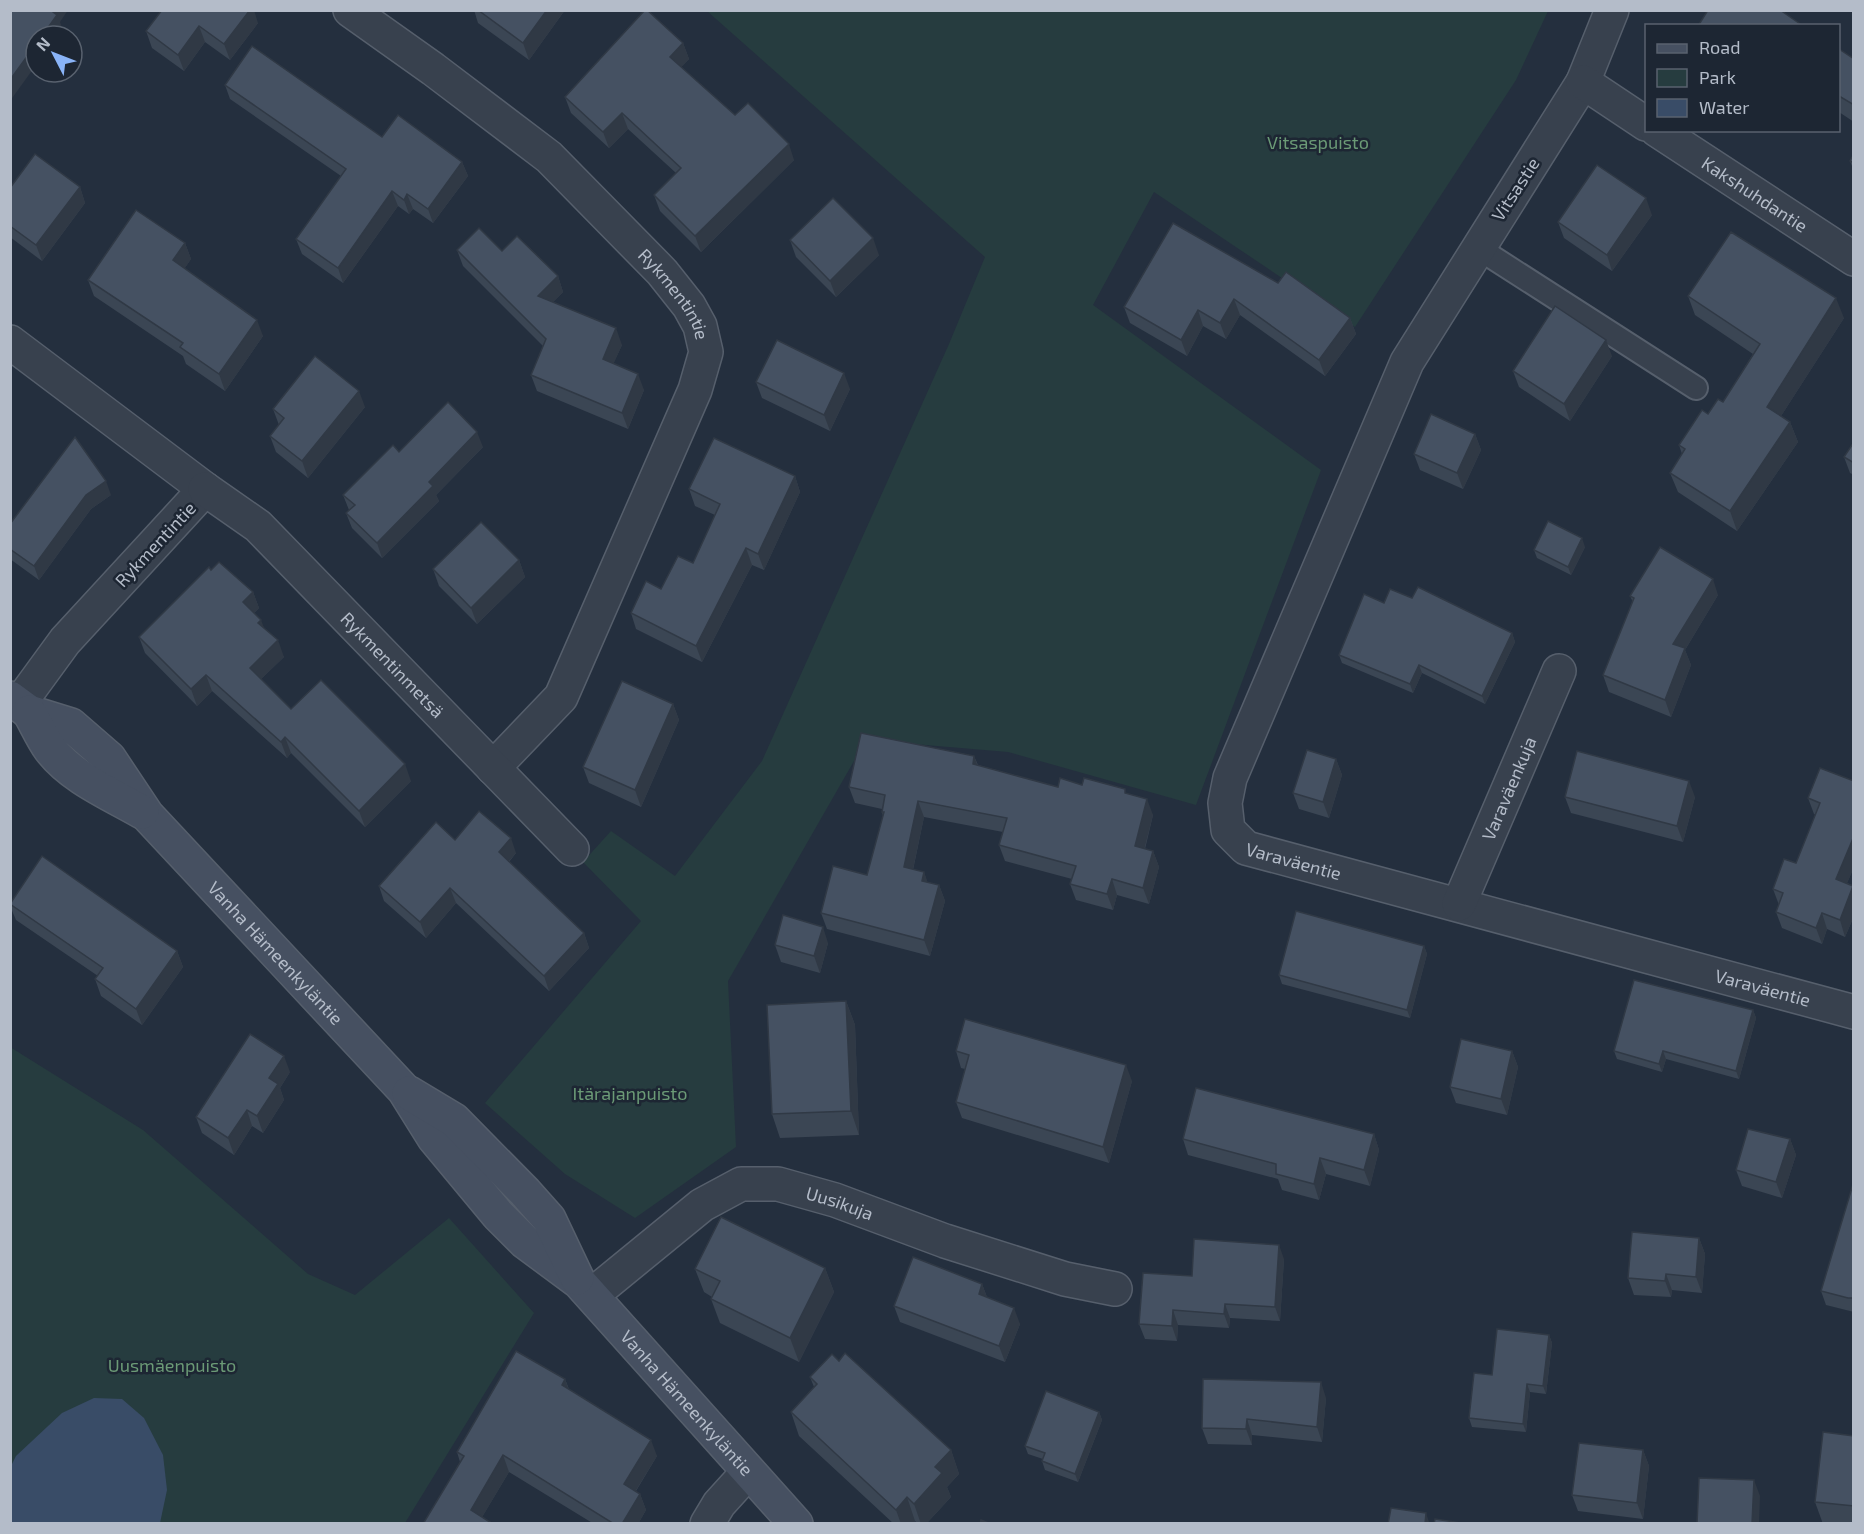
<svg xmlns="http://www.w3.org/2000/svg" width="1864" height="1534" font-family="'Exo 2',sans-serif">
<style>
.green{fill:#263c3f}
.water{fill:#394c67}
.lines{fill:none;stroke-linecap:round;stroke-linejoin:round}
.lane-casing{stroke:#565f6c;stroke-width:26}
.street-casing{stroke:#565f6c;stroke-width:36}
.secondary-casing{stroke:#565f6c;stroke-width:36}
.lane{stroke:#38414e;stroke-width:22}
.street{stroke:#38414e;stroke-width:33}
.secondary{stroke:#465061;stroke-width:33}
.wall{fill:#3b4654}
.shaded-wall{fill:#303945}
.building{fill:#455162;stroke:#303945;stroke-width:1.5}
.labels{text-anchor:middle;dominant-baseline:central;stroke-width:5;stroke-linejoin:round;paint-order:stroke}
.park-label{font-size:18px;fill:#6b9a76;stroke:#1d2633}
.street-label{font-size:18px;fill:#b4bcc9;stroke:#1d2633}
</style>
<rect width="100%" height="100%" fill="#242f3e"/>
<!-- green -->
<g class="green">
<polygon points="707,11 1548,11 1516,80 1355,327 1154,192 1093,305 1321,470 1196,805 1008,752 866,740 728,981 736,1147 635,1218 565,1174 485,1103 641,921 583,862 611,831 675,876 762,761 949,344 985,257"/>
<polygon points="10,1047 143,1130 308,1274 355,1295 449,1218 534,1313 405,1523 11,1523"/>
</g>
<!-- water -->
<polygon class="water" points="94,1398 122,1399 144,1418 163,1455 167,1490 160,1523 11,1523 11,1466 16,1456 62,1413"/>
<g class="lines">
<!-- lane casing -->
<g class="lane-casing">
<polyline id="lane" points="1478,248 1696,388"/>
</g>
<!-- street casing -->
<g class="street-casing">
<g id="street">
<path id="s1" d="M350,10L433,69L549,157L662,272L689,306L700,326L706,352L695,390L561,697L493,768"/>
<path id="s2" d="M1612,10L1583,82L1407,362L1230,778L1225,803L1228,830L1246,848L1854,1012"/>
<polyline points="1583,82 1646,124"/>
<path id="s3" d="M1657,130L1854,259"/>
<polyline points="10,342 205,489 65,641 19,704"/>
<path id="s4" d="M205,489L258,526L572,849"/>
<path id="s5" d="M1459,904L1559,671"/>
<path id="s6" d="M592,1295L702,1205L741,1184H778L835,1200L945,1241L1065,1279L1115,1289"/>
<polyline points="707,1524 719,1504 748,1472"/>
</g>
</g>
<!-- secondary casing -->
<g class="secondary-casing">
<g id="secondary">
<path id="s7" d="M10,698L29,712L71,725L109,758L147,815L404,1090L434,1138L498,1215L525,1242L579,1282L796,1524"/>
<path d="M29,712C36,724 42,738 50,749C72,778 111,794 142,812"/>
<polyline points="409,1093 454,1120 525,1192 549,1219 577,1278"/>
</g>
</g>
<!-- lane -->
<use href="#lane" class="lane"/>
<!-- street -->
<use href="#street" class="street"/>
<!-- secondary -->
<use href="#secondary" class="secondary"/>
</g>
<!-- wall -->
<g class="wall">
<polygon points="162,10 258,23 230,60 205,42 184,71 152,48 146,31"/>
<polygon points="474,10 565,10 529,60 478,23"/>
<polygon points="683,43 689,59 681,67 735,115 794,160 701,252 660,211 654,195 676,173 628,129 609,148 571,113 565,97"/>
<polygon points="1839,49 1854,59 1854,122 1839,112"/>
<polygon points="225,85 382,137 462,162 468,176 433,223 413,209 409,214 398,206 343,283 302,254 296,239 341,176 230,99"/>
<polygon points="1854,154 1854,171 1850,161"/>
<polygon points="80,187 85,203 42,261 10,237 10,188"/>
<polygon points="1652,215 1612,271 1564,238 1558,222"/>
<polygon points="790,240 879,255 836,297 796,257"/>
<polygon points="185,243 191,259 184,269 263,336 225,391 186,364 183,356 94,296 88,280"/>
<polygon points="457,250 502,251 558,276 563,292 553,302 622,345 613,364 644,390 628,429 537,391 531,375 543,346 463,266"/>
<polygon points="1278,283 1350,318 1356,334 1325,376 1240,315 1226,339 1203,326 1187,356 1130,323 1124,307"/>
<polygon points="1688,296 1844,318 1781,416 1790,422 1798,442 1737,531 1678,492 1670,473 1682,454 1679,445 1708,414 1723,402 1753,354 1695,315"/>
<polygon points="1612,356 1570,421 1519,387 1513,371"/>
<polygon points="756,382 850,389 830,431 762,398"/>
<polygon points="365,407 308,478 276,452 270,436 279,425 273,409"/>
<polygon points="1475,434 1481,450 1463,489 1420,470 1414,454"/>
<polygon points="1854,442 1854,475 1850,473 1844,457"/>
<polygon points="483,447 436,495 439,501 382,558 352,528 346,513 349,510 343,495 399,452"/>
<polygon points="795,476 800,492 764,570 752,565 702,662 636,629 631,613 693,563 715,515 695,506 689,489"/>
<polygon points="111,495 91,509 39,580 10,559 10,524"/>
<polygon points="1585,547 1571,575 1537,558 1534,550"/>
<polygon points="519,560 525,577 477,624 439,586 433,569"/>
<polygon points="211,570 253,592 259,608 254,613 284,657 261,679 291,709 411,781 365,827 291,753 287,758 212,691 197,706 145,653 139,637"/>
<polygon points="1718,595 1685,650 1691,665 1671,717 1609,692 1603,675 1633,602 1630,596"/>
<polygon points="1412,598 1512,633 1515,642 1485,704 1422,673 1413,693 1342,663 1339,655 1384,603"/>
<polygon points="673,704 679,720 641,807 589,783 583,767"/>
<polygon points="974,756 978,765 1058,787 1082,785 1127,794 1153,815 1145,849 1153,851 1159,867 1149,904 1117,895 1113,910 1076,900 1070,884 1072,879 1005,861 999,845 1003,832 924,817 913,870 924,872 927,882 939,885 945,901 930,956 827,929 821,913 867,875 883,816 882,812 882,809 855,803 849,787"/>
<polygon points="1336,759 1342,775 1329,818 1299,809 1293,793"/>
<polygon points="1854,781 1854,867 1847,883 1854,886 1854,916 1845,937 1827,929 1822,944 1782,928 1776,912 1779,905 1773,889 1796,863 1816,815 1814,814 1808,798"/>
<polygon points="1565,797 1695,797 1683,842 1571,813"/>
<polygon points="455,840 516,853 509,862 584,933 589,948 549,991 456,903 426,938 384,901 379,886"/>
<polygon points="10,903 177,951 183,967 142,1025 101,996 95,979 98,976 16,920 10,906"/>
<polygon points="828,943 820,973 781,962 775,945"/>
<polygon points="1424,946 1427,954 1410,1018 1282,984 1279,975"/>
<polygon points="846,1001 855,1025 859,1135 780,1138 772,1114"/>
<polygon points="1753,1010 1756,1018 1739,1079 1666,1059 1662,1072 1617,1059 1614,1051"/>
<polygon points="956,1051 1132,1081 1109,1163 962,1118 956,1102 965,1069 961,1068"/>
<polygon points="1512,1051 1518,1067 1507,1115 1456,1103 1450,1087"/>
<polygon points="290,1072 280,1088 284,1100 263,1133 252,1126 234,1155 202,1133 196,1117"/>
<polygon points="1374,1134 1379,1150 1370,1186 1326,1174 1319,1200 1282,1190 1278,1179 1188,1155 1183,1139"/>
<polygon points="1790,1139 1796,1155 1782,1198 1742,1186 1736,1170"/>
<polygon points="1854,1181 1854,1312 1826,1305 1821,1291"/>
<polygon points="1699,1238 1705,1254 1702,1293 1672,1290 1671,1297 1634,1295 1628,1278"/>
<polygon points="1284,1259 1280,1321 1230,1318 1229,1328 1178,1325 1177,1341 1145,1339 1139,1324 1192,1276"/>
<polygon points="825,1268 834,1292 799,1362 720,1323 711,1299 712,1297 704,1292 695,1269"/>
<polygon points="982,1284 987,1297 1020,1324 1005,1362 900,1322 894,1306"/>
<polygon points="1549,1335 1552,1343 1546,1394 1530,1392 1526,1432 1472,1427 1469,1418 1492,1375"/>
<polygon points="839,1361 951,1450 959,1474 947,1487 951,1497 926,1524 918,1524 915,1521 913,1524 894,1524 799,1436 791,1412 814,1387 810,1377"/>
<polygon points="565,1379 569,1389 657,1456 636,1491 640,1494 646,1510 638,1524 594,1524 509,1472 482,1517 423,1524 460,1462 457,1452"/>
<polygon points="1326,1398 1322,1442 1252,1435 1252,1445 1208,1444 1202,1428"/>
<polygon points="1099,1412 1102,1420 1078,1482 1045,1470 1042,1461 1043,1459 1028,1454 1025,1446"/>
<polygon points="1854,1436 1854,1524 1823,1524 1815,1502"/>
<polygon points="1643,1450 1649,1466 1643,1519 1578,1511 1572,1495"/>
</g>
<!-- shaded-wall -->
<g class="shaded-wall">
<polygon points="54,10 68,10 60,22 62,28 56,36 42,36"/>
<polygon points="250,10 254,10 258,23 230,60 224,44"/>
<polygon points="547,10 565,10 529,60 523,43"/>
<polygon points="199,26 205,42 184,71 178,55"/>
<polygon points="683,43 689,59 676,73 670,57"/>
<polygon points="36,44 36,65 10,101 10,80"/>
<polygon points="622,113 628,129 609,148 603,132"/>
<polygon points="789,144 794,160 701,252 695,236"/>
<polygon points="462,162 468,176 433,223 428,209"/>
<polygon points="80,187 85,203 42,261 36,245"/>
<polygon points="392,191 398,206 343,283 338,268"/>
<polygon points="407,194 413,209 409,214 404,200"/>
<polygon points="1646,198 1652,215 1612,271 1607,255"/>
<polygon points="873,238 879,255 836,297 830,281"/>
<polygon points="185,243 191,259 179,277 173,260"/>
<polygon points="558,276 563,292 544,312 538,296"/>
<polygon points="1836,298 1844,318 1774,427 1767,407"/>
<polygon points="1234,299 1240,315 1226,339 1220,323"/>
<polygon points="1198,310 1203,326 1187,356 1181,340"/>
<polygon points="1350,318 1356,334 1325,376 1319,360"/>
<polygon points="257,320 263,336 225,391 219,374"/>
<polygon points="616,328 622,345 608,376 603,359"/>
<polygon points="1606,340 1612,356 1570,421 1564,404"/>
<polygon points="844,373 850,389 830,431 824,415"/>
<polygon points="638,374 644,390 628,429 622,413"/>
<polygon points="359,391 365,407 308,478 302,461"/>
<polygon points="1790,422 1798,442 1737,531 1730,511"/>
<polygon points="477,432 483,447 436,495 439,501 382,558 377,543 429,482"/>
<polygon points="1475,434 1481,450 1463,489 1457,473"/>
<polygon points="795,476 800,492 764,570 758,554"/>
<polygon points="106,481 111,495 91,509 39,580 34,566 86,495"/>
<polygon points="1582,538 1585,547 1571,575 1568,567"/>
<polygon points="746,548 752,565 702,662 696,646"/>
<polygon points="519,560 525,577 477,624 471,608"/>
<polygon points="1713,579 1718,595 1685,650 1691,665 1671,717 1665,700 1673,644"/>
<polygon points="253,592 259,608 249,618 243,602"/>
<polygon points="261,620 267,636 258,623"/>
<polygon points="1512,633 1515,642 1485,704 1482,696"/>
<polygon points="278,640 284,657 256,684 250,668"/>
<polygon points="1419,665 1422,673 1413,693 1410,684"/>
<polygon points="206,675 212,691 197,706 191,689"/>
<polygon points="673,704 679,720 641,807 635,790"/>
<polygon points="285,737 291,753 287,758 281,742"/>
<polygon points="974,756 980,772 973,764"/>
<polygon points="1336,759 1342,775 1329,818 1323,802"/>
<polygon points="405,764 411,781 365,827 359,811"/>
<polygon points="1689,781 1695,797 1683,842 1677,826"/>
<polygon points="1147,799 1153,815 1141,862 1135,846"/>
<polygon points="918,801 924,817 910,883 904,867"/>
<polygon points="1854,836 1854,867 1842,895 1836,879"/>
<polygon points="511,838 516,853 504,867 499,852"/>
<polygon points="1153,851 1159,867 1149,904 1143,888"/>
<polygon points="924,872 930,889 922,881"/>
<polygon points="1112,879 1117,895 1113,910 1107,894"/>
<polygon points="939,885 945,901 930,956 924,940"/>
<polygon points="1853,886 1854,916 1845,937 1840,920"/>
<polygon points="450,888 456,903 426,938 420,922"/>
<polygon points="1822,913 1827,929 1822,944 1816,928"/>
<polygon points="823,927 828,943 820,973 814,956"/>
<polygon points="584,933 589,948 549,991 544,976"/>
<polygon points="1424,946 1427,954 1410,1018 1407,1010"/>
<polygon points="177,951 183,967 142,1025 136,1009"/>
<polygon points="846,1001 855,1025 859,1135 851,1111"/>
<polygon points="1753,1010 1756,1018 1739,1079 1736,1071"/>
<polygon points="1512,1051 1518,1067 1507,1115 1501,1099"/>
<polygon points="1663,1051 1666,1059 1662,1072 1659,1064"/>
<polygon points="284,1056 290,1072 280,1088 284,1100 263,1133 257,1116 269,1078"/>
<polygon points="1126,1065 1132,1081 1109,1163 1103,1147"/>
<polygon points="247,1110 252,1126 234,1155 228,1138"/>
<polygon points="1374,1134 1379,1150 1370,1186 1364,1170"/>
<polygon points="1790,1139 1796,1155 1782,1198 1776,1182"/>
<polygon points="1320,1158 1326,1174 1319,1200 1314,1184"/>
<polygon points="1699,1238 1705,1254 1702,1293 1696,1277"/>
<polygon points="1279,1245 1284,1259 1280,1321 1275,1307"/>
<polygon points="825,1268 834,1292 799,1362 790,1338"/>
<polygon points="1666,1274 1672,1290 1671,1297 1665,1281"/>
<polygon points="982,1284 988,1300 979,1294"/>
<polygon points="1225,1304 1230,1318 1229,1328 1224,1314"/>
<polygon points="1014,1308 1020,1324 1005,1362 999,1346"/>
<polygon points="1173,1310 1178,1325 1177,1341 1172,1326"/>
<polygon points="1549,1335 1552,1343 1546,1394 1543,1386"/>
<polygon points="565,1379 571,1396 562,1385"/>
<polygon points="1321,1382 1326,1398 1322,1442 1317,1427"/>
<polygon points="1527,1384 1530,1392 1526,1432 1523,1424"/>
<polygon points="1099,1412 1102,1420 1078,1482 1075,1474"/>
<polygon points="1247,1419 1252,1435 1252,1445 1246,1429"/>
<polygon points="651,1440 657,1456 630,1500 624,1484"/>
<polygon points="951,1450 959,1474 947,1487 951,1497 926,1524 921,1524 914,1504 935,1467"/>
<polygon points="1643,1450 1649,1466 1643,1519 1637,1503"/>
<polygon points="503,1455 509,1472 478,1524 471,1510"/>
<polygon points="1754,1480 1760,1496 1759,1524 1752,1524"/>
<polygon points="640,1494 646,1510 638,1524 622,1524"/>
<polygon points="907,1497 915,1521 913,1524 901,1524 896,1510"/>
<polygon points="1426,1513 1429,1522 1429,1524 1425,1524"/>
</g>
<!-- building -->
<g class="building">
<polygon points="10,10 54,10 53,12 57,15 42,36 36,36 36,44 10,80"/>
<polygon points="162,10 250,10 224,44 199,26 178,55 146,31"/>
<polygon points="478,10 547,10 523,43"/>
<polygon points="645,10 647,10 683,43 670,57 735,115 748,103 789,144 695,236 654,195 681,168 622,113 603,132 565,97"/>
<polygon points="1708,10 1780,10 1803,26 1698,26"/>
<polygon points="252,46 382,137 398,115 462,162 428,209 407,194 404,200 392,191 338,268 296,239 346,169 225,85"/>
<polygon points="1839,49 1854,59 1854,105 1839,96"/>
<polygon points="35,154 80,187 36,245 10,226 10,188"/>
<polygon points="1854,154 1854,163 1850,161"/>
<polygon points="1597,165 1646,198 1607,255 1558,222"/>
<polygon points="833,198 873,238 830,281 790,240"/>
<polygon points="136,210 185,243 173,260 257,320 219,374 180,347 183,343 88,280"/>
<polygon points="1173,223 1278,283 1286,272 1350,318 1319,360 1234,299 1220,323 1198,310 1181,340 1124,307"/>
<polygon points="479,228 502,251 517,236 558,276 538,296 616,328 603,359 638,374 622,413 531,375 546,339 457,250"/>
<polygon points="1731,232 1836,298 1767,407 1790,422 1730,511 1670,473 1685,449 1679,445 1702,410 1708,414 1718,399 1723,402 1760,344 1688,296"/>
<polygon points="1555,306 1606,340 1564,404 1513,371"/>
<polygon points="777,340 844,373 824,415 756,382"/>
<polygon points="315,356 359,391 302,461 270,436 284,418 273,409"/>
<polygon points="448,402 477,432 429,482 433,486 377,543 346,513 355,505 343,495 393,445 399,452"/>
<polygon points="1431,414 1475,434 1457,473 1414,454"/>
<polygon points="75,437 106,481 86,495 34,566 10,549 10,524"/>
<polygon points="714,438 795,476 758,554 746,548 696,646 631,613 646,581 661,589 678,556 693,563 720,504 689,489"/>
<polygon points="1854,442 1854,463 1844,457"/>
<polygon points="1548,521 1582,538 1568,567 1534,550"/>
<polygon points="481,522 519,560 471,608 433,569"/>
<polygon points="1660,547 1713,579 1673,644 1685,648 1665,700 1603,675 1634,598 1630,596"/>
<polygon points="219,562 253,592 243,602 261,620 258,623 278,640 250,668 291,709 321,680 405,764 359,811 285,737 281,742 206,675 191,689 139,637 209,567 211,570"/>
<polygon points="1418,587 1512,633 1482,696 1419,665 1410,684 1339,655 1364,594 1384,603 1390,589 1412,598"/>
<polygon points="622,681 673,704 635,790 583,767"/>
<polygon points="861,733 974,756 973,764 1058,787 1060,778 1082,785 1084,778 1125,789 1125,793 1147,799 1135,846 1153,851 1143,888 1112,879 1107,894 1070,884 1076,866 999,845 1007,818 918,801 904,867 924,872 922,881 939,885 924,940 821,913 833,866 867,875 884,812 882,812 885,795 849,787"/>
<polygon points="1307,750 1336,759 1323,802 1293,793"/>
<polygon points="1577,751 1689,781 1677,826 1565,797"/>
<polygon points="1820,768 1854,781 1854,836 1836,879 1853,886 1840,920 1822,913 1816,928 1776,912 1783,893 1773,889 1784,859 1796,863 1820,803 1808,798"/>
<polygon points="479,811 511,838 499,852 584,933 544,976 450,888 420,922 379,886 436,822 455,840"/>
<polygon points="42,856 177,951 136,1009 95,979 103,968 10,904"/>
<polygon points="1296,911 1424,946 1407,1010 1279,975"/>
<polygon points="783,915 823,927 814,956 775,945"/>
<polygon points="1634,980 1753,1010 1736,1071 1663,1051 1659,1064 1614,1051"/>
<polygon points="846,1001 851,1111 772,1114 767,1005"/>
<polygon points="965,1019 1126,1065 1103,1147 956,1102 969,1055 956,1051"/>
<polygon points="250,1034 284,1056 269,1078 278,1084 257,1116 247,1110 228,1138 196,1117"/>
<polygon points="1461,1039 1512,1051 1501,1099 1450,1087"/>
<polygon points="1196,1088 1374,1134 1364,1170 1320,1158 1314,1184 1276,1174 1276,1164 1183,1139"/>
<polygon points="1748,1129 1790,1139 1776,1182 1736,1170"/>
<polygon points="1854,1181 1854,1298 1848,1298 1821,1291"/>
<polygon points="721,1217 825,1268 790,1338 711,1299 720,1281 695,1269"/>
<polygon points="1632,1232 1699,1238 1696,1277 1666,1274 1665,1281 1628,1278"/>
<polygon points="1194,1239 1279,1245 1275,1307 1225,1304 1224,1314 1173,1310 1172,1326 1139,1324 1143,1273 1192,1276"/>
<polygon points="913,1257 982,1284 979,1294 1014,1308 999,1346 894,1306"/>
<polygon points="1497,1329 1549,1335 1543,1386 1527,1384 1523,1424 1469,1418 1474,1373 1492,1375"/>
<polygon points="516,1351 565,1379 562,1385 651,1440 624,1484 640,1494 622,1524 614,1524 503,1455 471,1510 493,1524 423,1524 464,1456 457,1452"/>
<polygon points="845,1353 951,1450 935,1467 942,1473 914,1504 907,1497 896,1510 791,1412 817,1384 810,1377 832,1354 839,1361"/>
<polygon points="1203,1379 1321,1382 1317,1427 1247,1419 1246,1429 1202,1428"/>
<polygon points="1046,1391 1099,1412 1075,1474 1042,1461 1045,1453 1025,1446"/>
<polygon points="1823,1432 1854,1436 1854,1506 1815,1502"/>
<polygon points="1579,1443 1643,1450 1637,1503 1572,1495"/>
<polygon points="1699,1478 1754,1480 1752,1524 1697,1524"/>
<polygon points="1391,1508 1426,1513 1425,1524 1388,1524"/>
<polygon points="1435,1519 1467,1524 1434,1524"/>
<polygon points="981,1520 991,1524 980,1524"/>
</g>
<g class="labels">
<!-- park labels -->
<g class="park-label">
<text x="1318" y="142">Vitsaspuisto</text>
<text x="630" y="1093">Itärajanpuisto</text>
<text x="172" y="1365">Uusmäenpuisto</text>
</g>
<!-- street labels -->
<g class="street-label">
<text transform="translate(1515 189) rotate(-57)">Vitsastie</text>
<text stroke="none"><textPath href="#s3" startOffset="117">Kakshuhdantie</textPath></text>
<text stroke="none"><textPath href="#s1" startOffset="434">Rykmentintie</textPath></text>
<text transform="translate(155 544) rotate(-47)">Rykmentintie</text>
<text stroke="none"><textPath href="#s4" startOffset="258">Rykmentinmetsä</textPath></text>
<text stroke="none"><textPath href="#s5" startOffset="126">Varaväenkuja</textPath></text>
<text stroke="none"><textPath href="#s2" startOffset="988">Varaväentie</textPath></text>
<text stroke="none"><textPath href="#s7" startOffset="375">Vanha Hämeenkyläntie</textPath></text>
<text stroke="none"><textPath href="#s2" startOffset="1474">Varaväentie</textPath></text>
<text stroke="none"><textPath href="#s6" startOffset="288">Uusikuja</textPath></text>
<text stroke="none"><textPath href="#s7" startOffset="987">Vanha Hämeenkyläntie</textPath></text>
</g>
</g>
<!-- border -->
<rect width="1864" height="1534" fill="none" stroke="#b4bcc9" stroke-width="24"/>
<!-- legend -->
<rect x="1645" y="24" width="195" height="108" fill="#1d2633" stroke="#59626f" stroke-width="1.5"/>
<rect x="1657" y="44" width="30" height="9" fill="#465061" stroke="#59626f" stroke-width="1.5"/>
<text x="1699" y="54" font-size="18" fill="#b4bcc9">Road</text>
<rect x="1657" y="69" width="30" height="18" fill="#263c3f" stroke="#59626f" stroke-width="1.5"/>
<text x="1699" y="84" font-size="18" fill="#b4bcc9">Park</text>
<rect x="1657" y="99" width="30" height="18" fill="#394c67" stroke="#59626f" stroke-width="1.5"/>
<text x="1699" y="114" font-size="18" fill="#b4bcc9">Water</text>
<!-- north arrow -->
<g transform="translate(54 54) rotate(312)"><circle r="28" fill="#1d2633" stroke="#59626f" stroke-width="1.5"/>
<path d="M0-4.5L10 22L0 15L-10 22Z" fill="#8ab4f8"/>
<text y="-9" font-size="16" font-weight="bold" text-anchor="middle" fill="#b4bcc9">N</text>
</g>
</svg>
